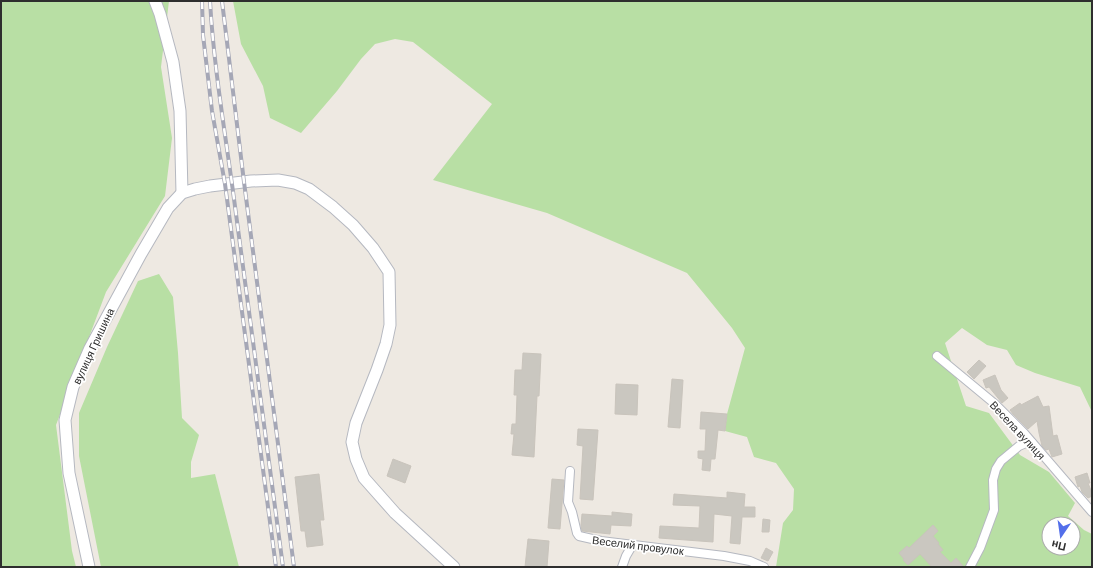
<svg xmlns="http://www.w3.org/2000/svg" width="1093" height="568" font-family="Barlow,sans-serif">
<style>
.green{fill:#b8dfa4;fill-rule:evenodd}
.building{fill:#cac7c0;stroke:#c9c4bc}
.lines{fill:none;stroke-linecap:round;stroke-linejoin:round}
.street-casing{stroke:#b5b8c0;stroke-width:10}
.secondary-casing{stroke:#b5b8c0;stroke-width:13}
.street{stroke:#fff;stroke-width:8}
.secondary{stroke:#fff;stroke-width:11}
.rail-casing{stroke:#a5a7b6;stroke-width:4}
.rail{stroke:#fff;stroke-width:2.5;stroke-dasharray:8;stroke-linecap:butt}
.labels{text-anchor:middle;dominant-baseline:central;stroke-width:3.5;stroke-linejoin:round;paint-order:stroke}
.street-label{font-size:11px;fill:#2e2e2e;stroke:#fff}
</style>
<rect width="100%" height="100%" fill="#eee9e2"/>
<!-- green -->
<g class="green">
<polygon points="1,1 169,1 161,67 172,138 165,196 106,292 56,425 72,551 76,567 1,567"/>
<path d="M233,1H1092V412L1080,387L1035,373L1016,365L1007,350L987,345L962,328L945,343L966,406L989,413L1020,455L1049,472L1075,503L1068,516L1084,530L1092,534V567H776L783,523L793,510L794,489L776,463L754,457L747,437L725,431L727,414L745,348L732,328L687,273L547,213L433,180L492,104L413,42L395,39L375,44L361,59L337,91L301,133L270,118L263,86L241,44ZM1049,524H1073V548H1049Z"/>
<polygon points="159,274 173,297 178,353 182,418 199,435 191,462 191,478 215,474 239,567 101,567 79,456 79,413 107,347 138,281"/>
</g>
<!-- building -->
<g class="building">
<polygon points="523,353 541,354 539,396 537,396 534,457 512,455 514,434 511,434 512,424 516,424 517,395 514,395 515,370 522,370"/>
<polygon points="979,360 986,366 974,379 967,372"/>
<polygon points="995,375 1001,390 1008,398 1002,403 989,387 986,388 983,380"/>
<polygon points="672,379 683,380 680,428 668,427"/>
<polygon points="616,384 638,385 637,415 615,414"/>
<polygon points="1038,396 1043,407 1049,406 1053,436 1057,435 1062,454 1052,457 1049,449 1046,450 1042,446 1039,433 1037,421 1028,429 1013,414 1010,410 1020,403 1021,405"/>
<polygon points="701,412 727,414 725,431 718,430 715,459 711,459 710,471 702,470 703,459 698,458 698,451 705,451 706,429 700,429"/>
<polygon points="578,429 598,430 593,500 580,499 583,446 577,445"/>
<polygon points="393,459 411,466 405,483 387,476"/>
<polygon points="1087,473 1090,483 1088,483 1092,493 1092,496 1088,498 1082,492 1080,486 1078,487 1075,477"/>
<polygon points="319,474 324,520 320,520 323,545 307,547 305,531 301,531 295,477"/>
<polygon points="552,479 564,480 560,529 548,528"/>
<polygon points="727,492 745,494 744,507 755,507 755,517 742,517 740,544 730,543 732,516 714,514 713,542 659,538 660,526 699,528 700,506 673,505 674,494 727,498"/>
<polygon points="612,512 632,514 631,526 611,525 610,534 582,531 581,525 582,514 612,516"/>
<polygon points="763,519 770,520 769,532 762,532"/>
<polygon points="933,525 938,531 933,536 939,543 938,544 943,550 940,552 951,563 956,558 964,567 932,567 920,554 908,565 903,560 904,559 899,553 907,546 909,548"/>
<polygon points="528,539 549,541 547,567 525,567"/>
<polygon points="766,548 773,552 768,561 761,558"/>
</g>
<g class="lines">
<!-- street casing -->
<g class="street-casing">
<g id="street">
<polyline points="937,356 995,404 1024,433 1092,512"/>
<polyline points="570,471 568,502 572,512 577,533 579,536 601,541 724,556 750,561 764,567"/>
<polyline points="622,567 626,556 633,544"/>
<polyline points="970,567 980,548 994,510 993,480 996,469 1001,461 1019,446 1026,443 1032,443"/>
</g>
</g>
<!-- secondary casing -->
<g class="secondary-casing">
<g id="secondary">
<polyline points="155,1 160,14 173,62 180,111 182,193"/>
<polyline points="89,567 69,473 65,420 73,387 90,348 141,254 168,208 182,193 195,189 210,186 251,181 278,180 295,183 309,189 333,207 353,225 373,248 389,272 390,325 386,344 377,370 356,423 352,442 356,459 364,478 395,513 454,567"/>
</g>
</g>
<!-- street -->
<use href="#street" class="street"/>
<!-- secondary -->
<use href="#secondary" class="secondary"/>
<!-- rail casing -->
<g class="rail-casing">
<g id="rail">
<polyline points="202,1 203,35 212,111 225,184 276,567"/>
<path d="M210,1C214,72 227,143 236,214C252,332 267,449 283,567"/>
<polyline points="222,1 244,182 294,567"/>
</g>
</g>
<!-- rail -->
<use href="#rail" class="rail"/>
</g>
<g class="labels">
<!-- street labels -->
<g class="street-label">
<text transform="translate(93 346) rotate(-65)">вулиця Гришина</text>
<text transform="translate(1018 430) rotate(47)">Весела вулиця</text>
<text transform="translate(638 545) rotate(7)">Веселий провулок</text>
</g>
</g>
<!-- border -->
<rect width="1093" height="568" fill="none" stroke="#2e2e2e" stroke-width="4"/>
<!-- north arrow -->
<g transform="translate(1061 536) rotate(193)"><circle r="19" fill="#ffffff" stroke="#ababab"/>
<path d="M0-3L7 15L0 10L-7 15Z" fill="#536fea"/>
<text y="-6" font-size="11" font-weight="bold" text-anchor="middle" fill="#2e2e2e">Пн</text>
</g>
</svg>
